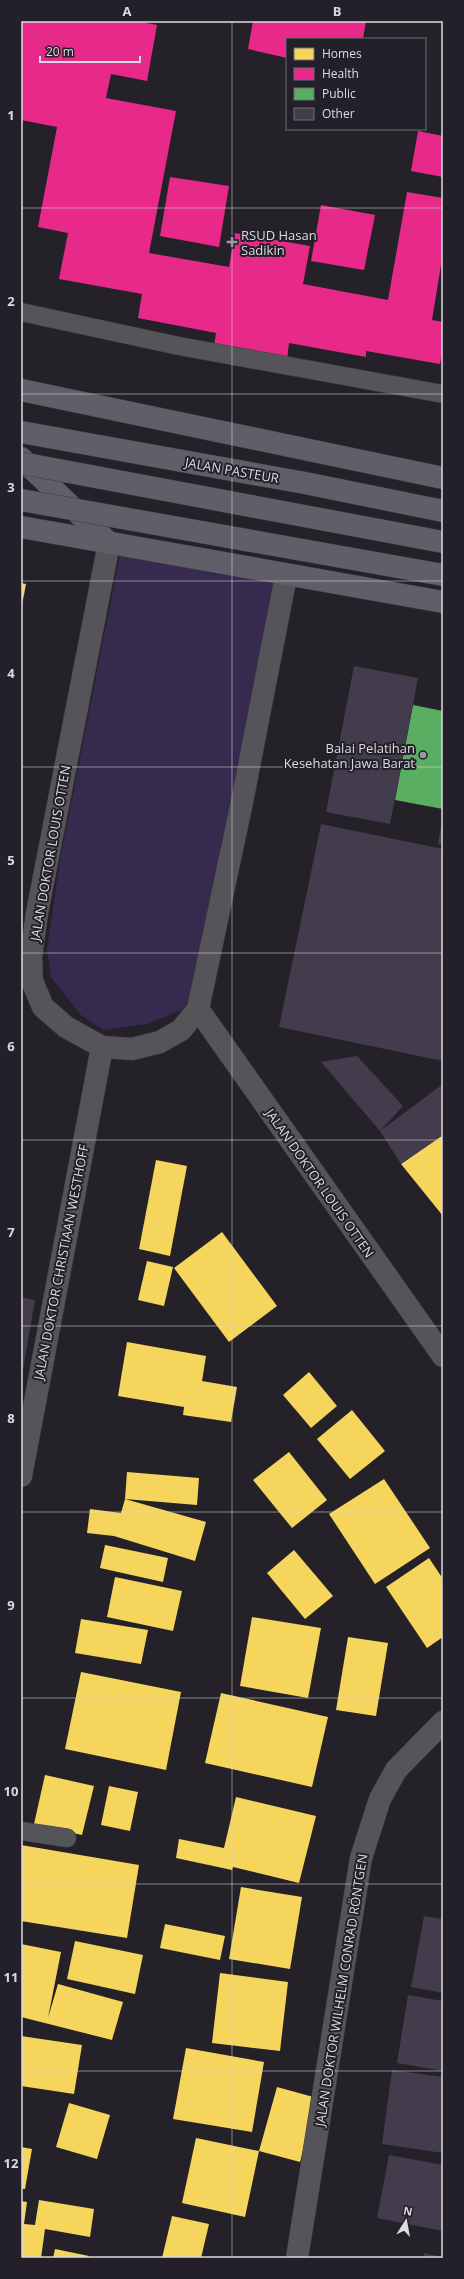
<svg xmlns="http://www.w3.org/2000/svg" width="464" height="2279" font-family="'Open Sans',sans-serif">
<style>
.green{fill:#362b4e}
.homes{fill:#f6d55c}
.health{fill:#e7298a}
.public{fill:#5aae61}
.building{fill:#423c4c}
.lines{fill:none;stroke-linecap:round;stroke-linejoin:round}
.service-casing{stroke:#3f3d42;stroke-width:19}
.minor-casing{stroke:#3f3d42;stroke-width:23}
.secondary-casing{stroke:#3f3d42;stroke-width:23}
.trunk-casing{stroke:#3f3d42;stroke-width:23}
.service{stroke:#555458;stroke-width:18}
.minor{stroke:#555458;stroke-width:22}
.secondary{stroke:#555458;stroke-width:22}
.trunk{stroke:#605e68;stroke-width:22}
.trunk-bridge-casing{stroke:#3f3d42;stroke-width:23;stroke-linecap:butt}
.trunk-bridge{stroke:#605e68;stroke-width:22}
.grid{fill:none;stroke:#dddbe2;stroke-width:1;stroke-opacity:0.55}
.poi-dot{fill:#9c9aa1;stroke:#23202a;stroke-width:1.5}
.labels{text-anchor:middle;dominant-baseline:central;stroke-width:4;stroke-linejoin:round;paint-order:stroke}
.poi-label{font-size:13px;fill:#dddbe2;stroke:#23202a;text-anchor:start}
.street-label{font-size:13px;fill:#dddbe2;stroke:#23202a}
.neatline{fill:none;stroke:#dddbe2;stroke-width:1.5}
.grid-label{font-size:13px;text-anchor:middle;font-weight:bold;fill:#dddbe2}
</style>
<rect width="100%" height="100%" fill="#242228"/>
<!-- green -->
<polygon class="green" points="121,549 282,583 198,986 182,1010 147,1024 103,1030 81,1015 51,977 47,949 60,860"/>
<!-- homes -->
<g class="homes">
<polygon points="21,583 26,584 22,605 21,605"/>
<polygon points="443,1135 443,1216 401,1164"/>
<polygon points="156,1160 187,1166 170,1256 139,1249"/>
<polygon points="222,1232 277,1306 229,1342 174,1268"/>
<polygon points="147,1261 173,1267 164,1306 138,1300"/>
<polygon points="127,1342 206,1356 202,1381 237,1387 231,1422 183,1415 184,1407 118,1396"/>
<polygon points="309,1372 337,1406 311,1428 283,1395"/>
<polygon points="352,1410 385,1451 350,1479 317,1439"/>
<polygon points="289,1452 327,1500 292,1528 253,1480"/>
<polygon points="127,1472 199,1478 197,1505 125,1499 206,1522 195,1561 114,1536 87,1533 90,1509 121,1513 125,1499"/>
<polygon points="384,1479 430,1548 375,1584 329,1514"/>
<polygon points="105,1545 168,1558 163,1582 100,1568"/>
<polygon points="294,1550 333,1596 305,1619 267,1573"/>
<polygon points="429,1558 443,1579 443,1637 427,1648 386,1587"/>
<polygon points="115,1577 182,1591 173,1631 107,1617"/>
<polygon points="252,1617 321,1628 308,1698 240,1686"/>
<polygon points="81,1619 148,1630 141,1664 75,1653"/>
<polygon points="348,1637 388,1643 376,1716 336,1710"/>
<polygon points="81,1672 181,1692 166,1770 65,1749"/>
<polygon points="221,1693 328,1717 312,1787 205,1763"/>
<polygon points="45,1775 94,1786 82,1835 34,1824"/>
<polygon points="109,1786 138,1792 130,1831 101,1825"/>
<polygon points="236,1797 316,1816 299,1883 233,1867 232,1870 176,1858 179,1839 224,1848"/>
<polygon points="21,1845 139,1865 127,1938 21,1921"/>
<polygon points="241,1887 302,1897 290,1969 229,1959"/>
<polygon points="165,1924 225,1936 220,1960 160,1948"/>
<polygon points="75,1941 143,1955 135,1994 67,1979"/>
<polygon points="21,1944 61,1952 48,2018 58,1984 123,2002 112,2040 21,2017"/>
<polygon points="220,1973 288,1982 280,2051 212,2043"/>
<polygon points="21,2036 82,2045 74,2094 21,2086"/>
<polygon points="186,2048 264,2062 252,2132 173,2119"/>
<polygon points="277,2087 317,2098 300,2162 259,2151"/>
<polygon points="69,2103 110,2115 97,2159 56,2147"/>
<polygon points="196,2138 259,2151 245,2217 182,2203"/>
<polygon points="21,2147 32,2149 25,2189 21,2189"/>
<polygon points="39,2200 94,2209 90,2237 45,2229 41,2258 21,2258 21,2201 27,2202 24,2224 35,2225"/>
<polygon points="172,2216 209,2224 201,2258 162,2258"/>
<polygon points="55,2249 89,2256 88,2258 53,2258"/>
</g>
<!-- health -->
<g class="health">
<polygon points="21,21 137,21 157,25 147,81 111,74 106,98 176,111 149,253 229,267 235,233 310,246 303,284 388,300 407,192 443,198 443,253 432,320 443,322 443,347 440,364 366,351 366,357 289,343 287,360 214,347 216,333 138,318 142,294 59,279 68,233 38,227 57,127 21,120"/>
<polygon points="253,21 366,21 363,39 287,39 287,58 248,49"/>
<polygon points="418,131 443,136 443,177 411,171"/>
<polygon points="170,177 229,186 219,247 160,236"/>
<polygon points="321,205 375,215 364,270 311,261"/>
</g>
<!-- public -->
<polygon class="public" points="413,705 443,711 443,809 395,800"/>
<!-- building -->
<g class="building">
<polygon points="354,666 418,678 390,824 326,812"/>
<polygon points="442,821 443,821 443,845 438,844"/>
<polygon points="321,824 443,849 443,1061 279,1027"/>
<polygon points="357,1056 403,1106 380,1131 321,1062"/>
<polygon points="443,1084 443,1135 401,1164 380,1131"/>
<polygon points="21,1297 35,1300 22,1376 21,1376"/>
<polygon points="424,1916 443,1919 443,1993 411,1987"/>
<polygon points="408,1995 443,2001 443,2071 397,2063"/>
<polygon points="392,2070 443,2077 443,2153 382,2144"/>
<polygon points="389,2155 443,2165 443,2231 377,2218"/>
<polygon points="424,2253 443,2257 443,2258 423,2258"/>
</g>
<g class="lines">
<!-- service casing -->
<g class="service-casing">
<g id="service">
<polyline points="21,312 179,346 443,394"/>
<polyline points="21,1831 67,1838"/>
</g>
</g>
<!-- minor casing -->
<g class="minor-casing">
<g id="minor">
<polyline points="21,1476 102,1047"/>
<polyline points="297,2258 361,1858 380,1799 396,1770 443,1722"/>
</g>
</g>
<!-- secondary casing -->
<g class="secondary-casing">
<g id="secondary">
<polyline points="109,543 37,913 31,957 32,981 43,1007 66,1027 102,1047 132,1049 160,1042 181,1030 198,1009 242,802 286,576"/>
<polyline points="198,1009 443,1356"/>
</g>
</g>
<!-- trunk casing -->
<g class="trunk-casing">
<g id="trunk">
<polyline points="21,390 443,478"/>
<polyline points="21,432 305,483 443,511"/>
<polyline points="21,458 109,543"/>
<polyline points="21,527 443,602"/>
</g>
</g>
<!-- service -->
<use href="#service" class="service"/>
<!-- minor -->
<use href="#minor" class="minor"/>
<!-- secondary -->
<use href="#secondary" class="secondary"/>
<!-- trunk -->
<use href="#trunk" class="trunk"/>
<!-- trunk-bridge casing -->
<g class="trunk-bridge-casing">
<g id="trunk-bridge">
<polyline points="21,463 443,542"/>
<polyline points="21,500 443,575"/>
</g>
</g>
<!-- trunk-bridge -->
<use href="#trunk-bridge" class="trunk-bridge"/>
</g>
<!-- grid -->
<path class="grid" d="M232,21V2258M21,208H443M21,394H443M21,581H443M21,767H443M21,953H443M21,1140H443M21,1326H443M21,1512H443M21,1698H443M21,1884H443M21,2071H443"/>
<!-- markers -->
<g class="poi-dot">
<path d="M230 236h4v4h4v4h-4v4h-4v-4h-4v-4h4z"/>
<circle cx="423" cy="755" r="4"/>
</g>
<g class="labels">
<!-- poi labels -->
<g class="poi-label">
<text x="241" y="235">RSUD Hasan<tspan x="241" dy="15">Sadikin</tspan></text>
<text x="415" y="748" text-anchor="end">Balai Pelatihan<tspan x="415" dy="15">Kesehatan Jawa Barat</tspan></text>
</g>
<!-- street labels -->
<g class="street-label">
<text transform="translate(232 470) rotate(10)">JALAN PASTEUR</text>
<text transform="translate(50 853) rotate(-80)">JALAN DOKTOR LOUIS OTTEN</text>
<text transform="translate(320 1183) rotate(55)">JALAN DOKTOR LOUIS OTTEN</text>
<text transform="translate(61 1262) rotate(-79)">JALAN DOKTOR CHRISTIAAN WESTHOFF</text>
<text transform="translate(341 1990) rotate(-81)">JALAN DOKTOR WILHELM CONRAD RÖNTGEN</text>
</g>
</g>
<!-- border -->
<rect width="464" height="2279" fill="none" stroke="#23202a" stroke-width="44"/>
<!-- legend -->
<rect x="286" y="38" width="140" height="92" fill="#23202a" stroke="#6d6b74"/>
<rect x="294" y="48" width="20" height="12" fill="#f6d55c" stroke="#6d6b74"/>
<text x="322" y="58" font-size="12" fill="#dddbe2">Homes</text>
<rect x="294" y="68" width="20" height="12" fill="#e7298a" stroke="#6d6b74"/>
<text x="322" y="78" font-size="12" fill="#dddbe2">Health</text>
<rect x="294" y="88" width="20" height="12" fill="#5aae61" stroke="#6d6b74"/>
<text x="322" y="98" font-size="12" fill="#dddbe2">Public</text>
<rect x="294" y="108" width="20" height="12" fill="#423c4c" stroke="#6d6b74"/>
<text x="322" y="118" font-size="12" fill="#dddbe2">Other</text>
<!-- north arrow -->
<g transform="translate(406 2221) rotate(11)" stroke="#23202a" stroke-width="3" paint-order="stroke">
<path d="M0-3L7 15L0 10L-7 15Z" fill="#dddbe2"/>
<text y="-6" font-size="11" font-weight="bold" text-anchor="middle" fill="#dddbe2">N</text>
</g>
<!-- scale -->
<path d="M40 56v6h100v-6" fill="none" stroke="#dddbe2" stroke-width="2"/>
<text x="46" y="56" font-size="12" fill="#dddbe2" stroke="#23202a" stroke-width="3" paint-order="stroke">20 m</text>
<rect x="22" y="22" width="420" height="2235" class="neatline"/>
<g class="grid-label">
<text x="127" y="16">A</text>
<text x="337" y="16">B</text>
<text x="11" y="120">1</text>
<text x="11" y="306">2</text>
<text x="11" y="492">3</text>
<text x="11" y="678">4</text>
<text x="11" y="865">5</text>
<text x="11" y="1051">6</text>
<text x="11" y="1237">7</text>
<text x="11" y="1423">8</text>
<text x="11" y="1610">9</text>
<text x="11" y="1796">10</text>
<text x="11" y="1982">11</text>
<text x="11" y="2168">12</text>
</g>
</svg>
